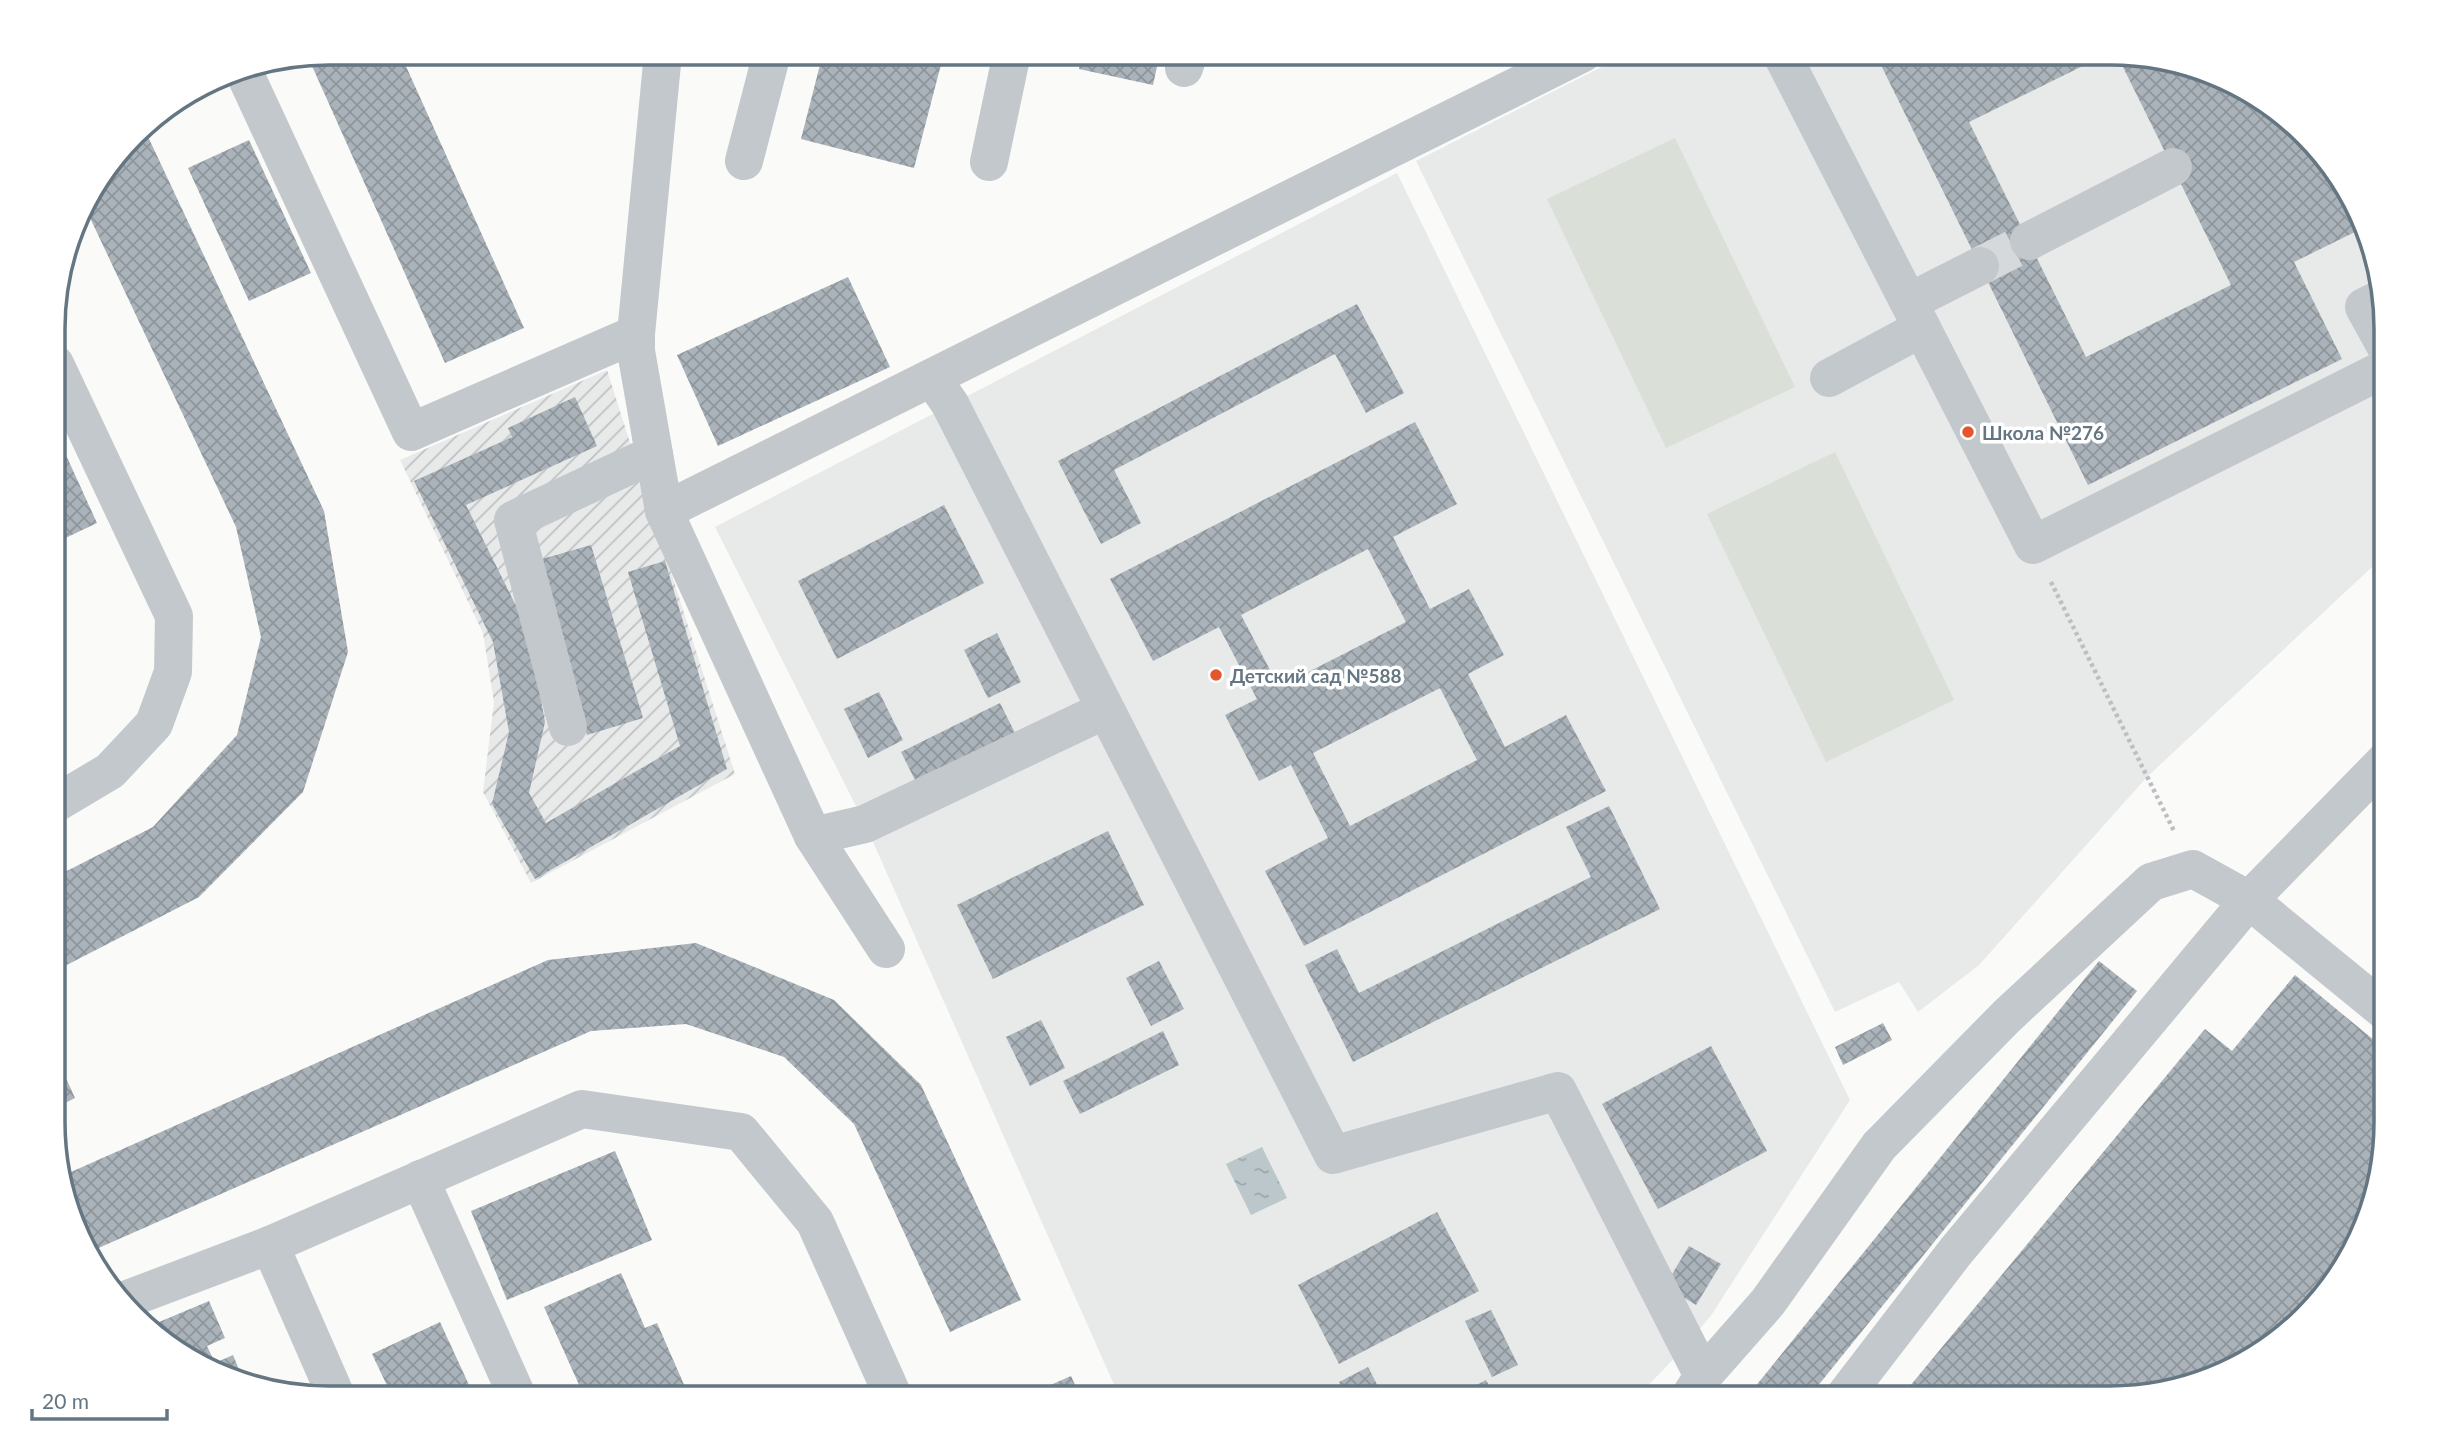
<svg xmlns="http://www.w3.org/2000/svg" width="2439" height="1451" font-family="Lato,sans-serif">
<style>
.built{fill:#e8e9e9}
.industrial{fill:url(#industrial-furrows)}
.park{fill:#dadfd7}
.water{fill:url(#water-ripples)}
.building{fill:url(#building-cross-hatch);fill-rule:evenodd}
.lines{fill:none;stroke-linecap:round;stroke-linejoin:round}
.minor-tunnel{stroke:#d5d9db;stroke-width:38;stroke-dasharray:38 19;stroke-linecap:butt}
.path{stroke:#bbbfc2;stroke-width:4.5;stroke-dasharray:3.5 3.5;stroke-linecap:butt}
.minor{stroke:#c3c8cc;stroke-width:38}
.poi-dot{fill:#e4572e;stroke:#fff;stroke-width:2.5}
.labels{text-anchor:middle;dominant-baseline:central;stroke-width:7;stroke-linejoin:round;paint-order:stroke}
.poi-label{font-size:19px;font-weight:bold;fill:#657683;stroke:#fff;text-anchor:start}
.rim{fill:none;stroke:#657683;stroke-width:3.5}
</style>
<defs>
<pattern id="industrial-furrows" width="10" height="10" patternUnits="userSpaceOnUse" patternTransform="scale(1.75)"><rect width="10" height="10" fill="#e8e9e9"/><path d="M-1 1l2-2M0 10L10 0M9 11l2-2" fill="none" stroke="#c0c1c2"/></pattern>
<pattern id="water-ripples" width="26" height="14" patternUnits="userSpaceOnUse" patternTransform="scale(1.75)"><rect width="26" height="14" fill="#bbc7cb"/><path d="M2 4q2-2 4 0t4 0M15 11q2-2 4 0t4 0" fill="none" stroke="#9ca6aa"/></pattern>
<pattern id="building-cross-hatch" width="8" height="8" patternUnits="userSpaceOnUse" patternTransform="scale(1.75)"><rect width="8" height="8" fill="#aab3b9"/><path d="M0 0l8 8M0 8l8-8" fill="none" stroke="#8e969c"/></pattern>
</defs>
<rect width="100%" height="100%" fill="#fafaf8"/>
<!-- built -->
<g class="built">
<polygon points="1629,53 2110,53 2182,62 2249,90 2305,133 2349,190 2386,311 2386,554 2147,777 1979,965 1918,1012 1899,982 1835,1012 1416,161"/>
<polygon points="1397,173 1850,1100 1712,1314 1687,1345 1636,1398 1120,1398 865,824 715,527"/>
</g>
<!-- industrial -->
<polygon class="industrial" points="607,370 735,774 531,883 483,792 494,702 483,633 400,460"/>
<!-- park -->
<g class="park">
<polygon points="1675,138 1795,387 1666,448 1547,199"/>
<polygon points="1835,452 1954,700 1826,762 1707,514"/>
</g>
<!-- water -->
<polygon class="water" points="1262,1147 1287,1198 1251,1215 1226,1164"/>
<!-- building -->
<g class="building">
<polygon points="329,52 400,53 524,328 445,363 308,57"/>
<polygon points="823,53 944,53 914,168 801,139"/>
<polygon points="1082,53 1160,53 1153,85 1079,69"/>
<polygon points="1875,53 2109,53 1969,122 2086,357 2231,285 2116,53 2182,62 2249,90 2305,133 2349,190 2361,229 2294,262 2342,359 2088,485"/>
<polygon points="143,126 324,511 348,652 303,792 199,897 55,971 55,877 153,827 237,735 261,637 236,527 83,203"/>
<polygon points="249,140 311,273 249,301 188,168"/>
<polygon points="848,277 890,367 718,446 677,355"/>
<polygon points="1357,304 1404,393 1366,413 1335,354 1114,470 1141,523 1101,544 1058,461"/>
<polygon points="575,397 597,446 466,505 528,630 545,722 529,793 546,823 680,746 628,572 665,561 727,769 535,879 492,804 509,732 493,642 414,481 512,437 508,428"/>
<path d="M1415,422L1457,504L1393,537L1430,609L1469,589L1504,655L1468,674L1505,747L1566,715L1606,791L1304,946L1265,871L1328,838L1291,765L1259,781L1225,715L1257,699L1219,627L1153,661L1110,579ZM1368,549L1406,622L1279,687L1241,615ZM1440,688L1477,760L1350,826L1313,753Z"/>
<polygon points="55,431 97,523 55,543"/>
<polygon points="944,505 984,583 837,659 798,581"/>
<polygon points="591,545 643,718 587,735 535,561"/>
<polygon points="997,633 1021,682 988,698 964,650"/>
<polygon points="879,692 903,740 868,758 844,709"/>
<polygon points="1000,703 1017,737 918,786 901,752"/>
<polygon points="1609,806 1660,909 1353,1062 1305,965 1337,949 1359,993 1591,877 1566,827"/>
<polygon points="1108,831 1144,905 993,979 957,905"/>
<polygon points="696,943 834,1000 921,1085 1021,1300 950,1332 854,1124 784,1057 686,1024 591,1031 94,1250 72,1203 62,1176 548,960"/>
<polygon points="1159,961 1184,1009 1151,1026 1126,978"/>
<polygon points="2099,961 2137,991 1808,1398 1746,1398"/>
<polygon points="2295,975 2386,1050 2386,1140 2349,1261 2305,1318 2249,1361 2128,1398 1900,1398 2205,1029 2232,1051"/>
<polygon points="1041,1020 1065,1068 1030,1086 1006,1037"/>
<polygon points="1883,1023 1892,1040 1843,1065 1835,1047"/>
<polygon points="1163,1031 1179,1065 1080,1114 1063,1081"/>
<polygon points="1711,1046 1767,1151 1658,1209 1602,1104"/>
<polygon points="55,1054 75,1098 55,1108"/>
<polygon points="615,1151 652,1240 507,1300 471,1211"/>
<polygon points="1437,1212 1479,1291 1339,1364 1298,1285"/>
<polygon points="1689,1246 1721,1264 1696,1305 1665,1286"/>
<polygon points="621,1273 645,1328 657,1323 689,1396 685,1398 585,1398 544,1307"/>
<polygon points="209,1301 225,1338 207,1346 215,1363 233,1355 245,1384 190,1361 152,1325"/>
<polygon points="1491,1310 1518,1365 1492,1377 1465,1321"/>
<polygon points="440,1322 475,1398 393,1398 372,1354"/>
<polygon points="1368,1367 1384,1398 1348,1398 1339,1382"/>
<polygon points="1071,1376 1081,1398 1021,1398"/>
<polygon points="1486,1380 1496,1398 1451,1398"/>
</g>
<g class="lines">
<!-- minor-tunnel -->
<polyline class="minor-tunnel" points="1980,266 2029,241"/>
<!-- path -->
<polyline class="path" points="2051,582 2174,831"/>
<!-- minor -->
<g class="minor">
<polyline points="663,53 636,334 636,351 664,511 813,836 886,949"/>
<polyline points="1781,53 2033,545 2386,368"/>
<polyline points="1184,68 1189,53"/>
<polyline points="243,70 411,432 636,334"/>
<polyline points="744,161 772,53"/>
<polyline points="989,162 1012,53"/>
<polyline points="2029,241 2173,167"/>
<polyline points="2382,298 2364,307 2386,347"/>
<polyline points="1909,302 1980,266"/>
<polyline points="55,364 174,616 173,672 154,724 110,771 58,802 55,795"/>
<polyline points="932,378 950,404 1333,1155 1558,1091 1703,1376"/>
<polyline points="1829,378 1922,328"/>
<polyline points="664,511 1583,53"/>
<polyline points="568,727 513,520 654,454"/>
<polyline points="813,836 865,824 1105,710"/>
<polyline points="420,1179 518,1398"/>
<polyline points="270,1245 582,1109 741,1132 815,1222 894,1398"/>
<polyline points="125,1300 270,1245 337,1398"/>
<polyline points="1690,1396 1703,1376 1768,1302 1879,1146 2007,1016 2151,882 2193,869 2249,900 2386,1012"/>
<polyline points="1843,1398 1956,1251 2249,900 2386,760"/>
</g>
</g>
<!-- markers -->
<g class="poi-dot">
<circle cx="1968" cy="432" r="7"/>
<circle cx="1216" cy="675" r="7"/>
</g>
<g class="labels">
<!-- poi labels -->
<g class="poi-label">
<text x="1982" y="432">Школа №276</text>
<text x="1230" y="675">Детский сад №588</text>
</g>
</g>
<!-- crop -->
<path d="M0 0H2439V1451H0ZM329 65H2110A264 264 0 0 1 2374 329V1122A264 264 0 0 1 2110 1386H329A264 264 0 0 1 65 1122V329A264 264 0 0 1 329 65Z" fill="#fff" fill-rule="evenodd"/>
<path class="rim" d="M329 65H2110A264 264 0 0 1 2374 329V1122A264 264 0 0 1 2110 1386H329A264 264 0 0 1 65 1122V329A264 264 0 0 1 329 65Z"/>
<!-- scale -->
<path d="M32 1409v10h135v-10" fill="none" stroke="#657683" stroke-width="3.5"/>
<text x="42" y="1409" font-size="21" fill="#657683" stroke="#ffffff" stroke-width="5" paint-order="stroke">20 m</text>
</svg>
